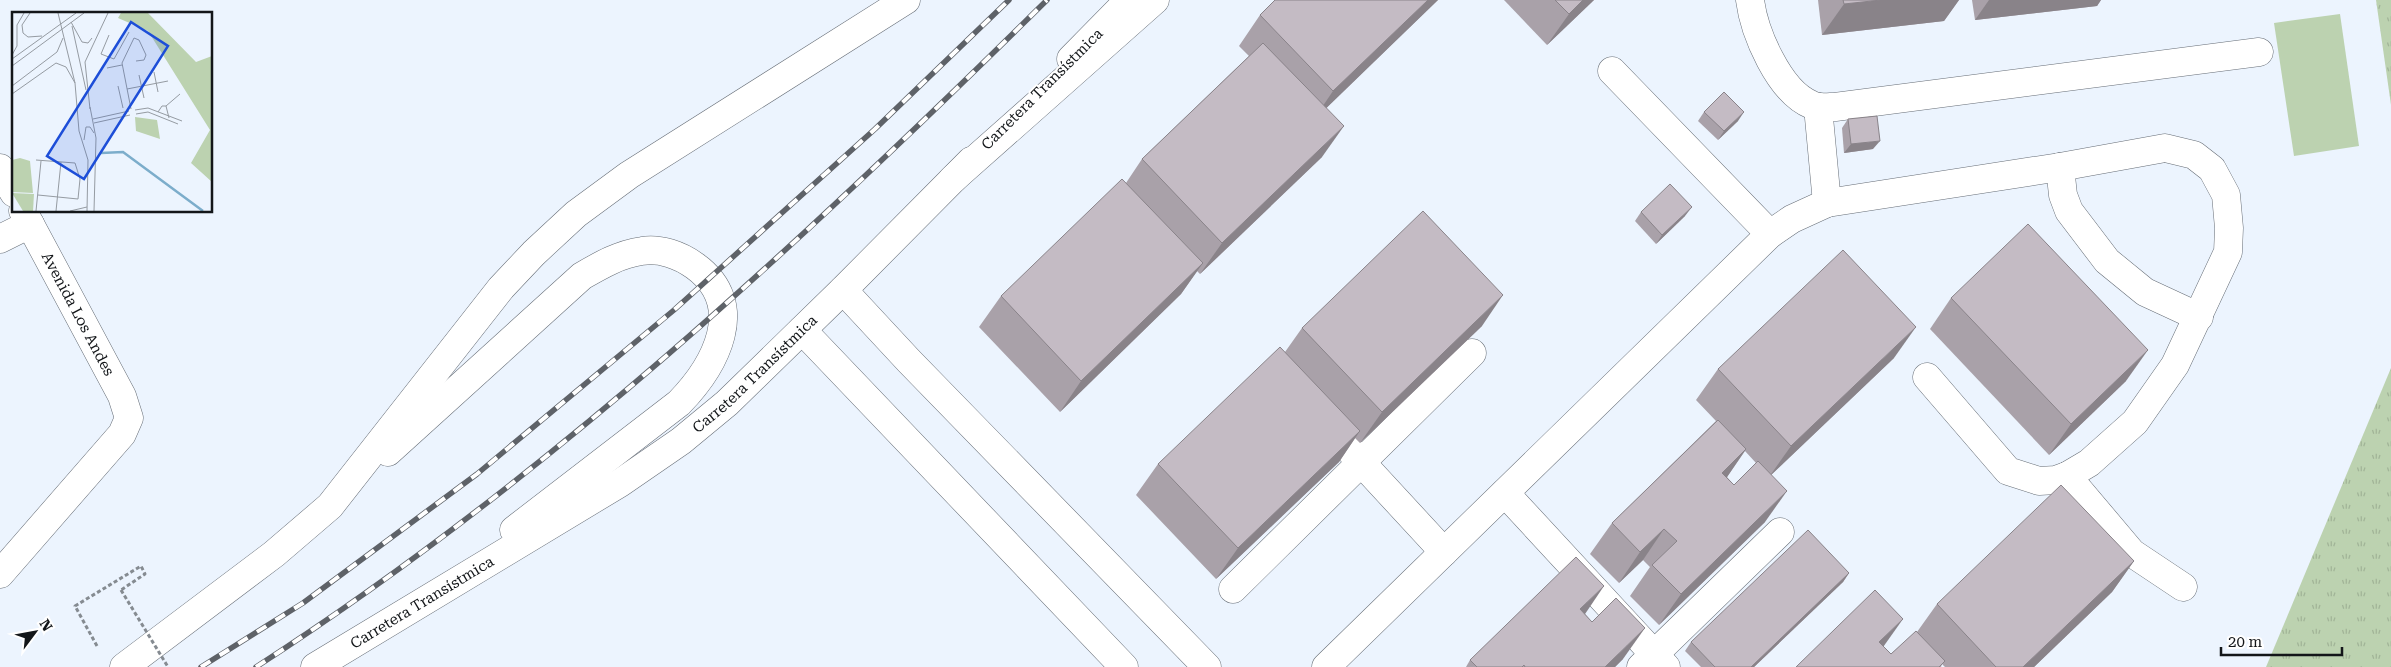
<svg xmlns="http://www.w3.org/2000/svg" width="2391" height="667" font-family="'Roboto Serif',serif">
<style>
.grass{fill:url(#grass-tufts)}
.garden{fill:#bcd2b0}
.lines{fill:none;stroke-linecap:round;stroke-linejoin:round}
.minor-casing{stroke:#666d76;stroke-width:29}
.major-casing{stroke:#666d76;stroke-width:29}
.highway-casing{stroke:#666d76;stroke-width:29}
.path{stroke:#858b91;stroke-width:3;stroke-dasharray:4 2.5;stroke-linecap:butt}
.minor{stroke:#fff;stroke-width:28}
.major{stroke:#fff;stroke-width:28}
.highway{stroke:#fff;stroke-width:28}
.rail-casing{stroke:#5e6268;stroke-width:5.5}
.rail{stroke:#fff;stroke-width:4;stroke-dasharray:11;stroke-linecap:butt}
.path-bridge{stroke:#858b91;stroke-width:3;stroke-dasharray:4 2.5;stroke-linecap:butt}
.wall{fill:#a9a1a9;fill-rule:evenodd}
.shaded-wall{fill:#898389}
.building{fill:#c4bbc4;stroke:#898389}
.labels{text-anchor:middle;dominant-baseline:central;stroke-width:4;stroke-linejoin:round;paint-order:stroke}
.street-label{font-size:15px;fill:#131619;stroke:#fff}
.inset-river{fill:none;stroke:#7cadcb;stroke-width:2.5}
.inset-road{fill:none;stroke:#959ba2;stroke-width:1}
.view{fill:#1d4ed8;fill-opacity:0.15;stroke:#1d4ed8;stroke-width:2.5}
.inset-edge{fill:none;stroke:#131619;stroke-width:2.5}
</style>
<defs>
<pattern id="grass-tufts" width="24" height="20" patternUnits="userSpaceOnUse" patternTransform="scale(1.25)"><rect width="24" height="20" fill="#bcd2b0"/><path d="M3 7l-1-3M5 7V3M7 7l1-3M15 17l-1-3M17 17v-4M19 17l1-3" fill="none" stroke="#a1b497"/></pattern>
</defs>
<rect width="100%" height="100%" fill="#ecf4fe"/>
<!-- grass -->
<g class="grass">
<polygon points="2376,0 2391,0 2391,105"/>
<polygon points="2391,368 2391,667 2266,667"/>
</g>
<!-- garden -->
<polygon class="garden" points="2340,14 2359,146 2294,156 2274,23"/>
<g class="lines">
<!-- minor casing -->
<g class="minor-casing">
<g id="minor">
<path d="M1750,0C1754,32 1779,92 1812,105C1819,108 1827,107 1835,107L2259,52"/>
<polyline points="1612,71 1770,234"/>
<polyline points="1818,107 1827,203"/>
<polyline points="2060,167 2063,195 2069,211 2107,261 2145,292 2199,317"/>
<polyline points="0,168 14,193"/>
<polyline points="0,239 30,224"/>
<polyline points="843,290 909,361 1207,667"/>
<polyline points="802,330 1124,667"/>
<polyline points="1348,448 1444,552"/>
<polyline points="2067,476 2132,553 2183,587"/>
<polyline points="1505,493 1666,667"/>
<polyline points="0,574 122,434 129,418 122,396 23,211"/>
<polyline points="1233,589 1472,353"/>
<polyline points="1326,667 1770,234 1792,219 1827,203 2060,167 2165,148 2194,155 2212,169 2226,195 2229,228 2228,252 2175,365 2135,422 2089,463 2067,476 2056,480 2039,481 2008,471 1927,377"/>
<polyline points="1641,667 1780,532"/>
</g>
</g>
<!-- major casing -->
<g class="major-casing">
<g id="major">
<polyline points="1071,59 1129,0"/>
<path d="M388,452L582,276C601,265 620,254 642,251C660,248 680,255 695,266C749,305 715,366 679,403L514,530"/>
<polyline points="124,667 274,554 330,506 501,288 534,253 576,214 629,175 906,0"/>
<path id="s1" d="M315,667L620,483L681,441L727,403L843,290L971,161"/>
</g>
</g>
<!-- highway casing -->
<g class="highway-casing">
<polyline id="highway" points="953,179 1155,0"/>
</g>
<!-- path -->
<polyline class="path" points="97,646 75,606 141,566 145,574 121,590"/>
<!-- minor -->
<use href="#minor" class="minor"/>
<!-- major -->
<use href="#major" class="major"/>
<!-- highway -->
<use href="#highway" class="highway"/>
<!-- rail casing -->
<g class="rail-casing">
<g id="rail">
<polyline points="201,667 303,603 477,474 674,310 875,129 1009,0"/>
<path d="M256,667C546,480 802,242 1047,0"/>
</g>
</g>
<!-- rail -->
<use href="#rail" class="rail"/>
<!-- path-bridge -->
<polyline class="path-bridge" points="121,590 168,667"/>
</g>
<!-- wall -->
<g class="wall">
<polygon points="1275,0 1438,0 1326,108 1322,157 1200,274 1197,271 1181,294 1060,412 979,327 1001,296 1126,183 1142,159 1249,56 1239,46 1260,15"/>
<polygon points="1504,0 1594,0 1547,45"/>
<polygon points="1818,0 1959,0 1944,21 1822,35"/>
<polygon points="1972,0 2101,0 2097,6 1975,20"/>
<polygon points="1704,112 1738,121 1718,140 1698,121"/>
<polygon points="1848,119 1873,149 1844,153 1842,128"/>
<polygon points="1641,212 1685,216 1656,244 1635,221"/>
<polygon points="1951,298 2126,381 2049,455 1930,329"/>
<polygon points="1482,326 1360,443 1355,438 1339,462 1216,579 1136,495 1158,464 1285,352 1302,328"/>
<path d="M1894,358L1771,475L1765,522L1659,625L1630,596L1650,567L1643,560L1619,583L1590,554L1612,523L1716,421L1696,400L1718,369ZM1745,451L1756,463L1734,485L1727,477Z"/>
<polygon points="2134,561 2112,592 2034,667 1945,667 1942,664 1941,667 1796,667 1883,647 1891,654 1917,632 1937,604"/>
<polygon points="1849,573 1843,582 1754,667 1701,667 1685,651 1691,642"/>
<polygon points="1585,614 1623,659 1615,667 1466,667 1470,660"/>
</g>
<!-- shaded-wall -->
<g class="shaded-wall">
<polygon points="1428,0 1438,0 1312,122 1333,91"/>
<polygon points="1583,0 1594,0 1547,45 1569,14"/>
<polygon points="1881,0 1959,0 1944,21 1822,35 1844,4"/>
<polygon points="1989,0 2101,0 2097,6 1975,20"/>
<polygon points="1744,112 1738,121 1718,140 1724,131"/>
<polygon points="1344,126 1322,157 1200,274 1222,243"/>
<polygon points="1880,141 1873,149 1844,153 1851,144"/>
<polygon points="1692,207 1685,216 1656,244 1662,235"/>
<polygon points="1203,263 1181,294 1060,412 1081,381"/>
<polygon points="1503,295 1482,326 1360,443 1382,412"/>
<polygon points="1916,327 1894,358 1769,477 1791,446"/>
<polygon points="2148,350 2126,381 2049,455 2071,424"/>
<polygon points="1360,431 1339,462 1216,579 1238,548"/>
<polygon points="1746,449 1725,480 1722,473"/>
<polygon points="1787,491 1765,522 1659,625 1681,594"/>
<polygon points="1664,529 1643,560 1619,583 1640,552"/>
<polygon points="2134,561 2112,592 2034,667 2023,667"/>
<polygon points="1849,573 1843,582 1754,667 1751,667"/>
<polygon points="1604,586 1583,617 1580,609"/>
<polygon points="1903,619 1881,650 1879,642"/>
<polygon points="1645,628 1623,659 1615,667 1605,667"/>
</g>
<!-- building -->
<g class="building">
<polygon points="1275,0 1428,0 1333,91 1260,15"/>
<polygon points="1555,0 1583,0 1569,14"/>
<polygon points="1843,0 1881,0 1844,4"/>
<polygon points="1263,43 1344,126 1222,243 1142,159"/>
<polygon points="1724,92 1744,112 1724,131 1704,112"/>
<polygon points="1877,116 1880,141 1851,144 1848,119"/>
<polygon points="1122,179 1203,263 1081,381 1001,296"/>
<polygon points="1670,184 1692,207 1662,235 1641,212"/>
<polygon points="1423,211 1503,295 1382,412 1302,328"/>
<polygon points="2028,224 2148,350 2071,424 1951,298"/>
<polygon points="1843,250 1916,327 1791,446 1718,369"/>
<polygon points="1280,347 1360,431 1238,548 1158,464"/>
<polygon points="1718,420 1746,449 1722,473 1734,485 1758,461 1787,491 1681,594 1652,565 1677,541 1664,529 1640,552 1612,523"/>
<polygon points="2061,485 2134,561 2023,667 1996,667 1937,604"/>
<polygon points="1808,530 1849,573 1751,667 1715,667 1691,642"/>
<polygon points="1576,557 1604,586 1580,609 1592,622 1616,598 1645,628 1605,667 1525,667 1524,665 1522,667 1477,667 1470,660"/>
<polygon points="1875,590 1903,619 1879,642 1891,654 1916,631 1945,661 1939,667 1796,667"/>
</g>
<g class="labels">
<!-- street labels -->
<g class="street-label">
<text transform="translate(1042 89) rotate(-45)">Carretera Transístmica</text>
<text transform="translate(78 314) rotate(62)">Avenida Los Andes</text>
<text stroke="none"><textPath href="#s1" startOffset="530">Carretera Transístmica</textPath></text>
<text stroke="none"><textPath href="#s1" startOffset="125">Carretera Transístmica</textPath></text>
</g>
</g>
<!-- overview -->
<g transform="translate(12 12)">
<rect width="200" height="200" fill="#ecf4fe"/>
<path d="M109,1H136L184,50L200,44V170L179,151L198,118L136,19L106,6Z" fill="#bcd2b0"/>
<path d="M0,181L22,182L21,199H11Z" fill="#bcd2b0"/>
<path d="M123,105L145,108L148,127L124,119ZM8,146L18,149L21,181L0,180V148Z" fill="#bcd2b0"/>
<path class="inset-river" d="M89,141L111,140L191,199"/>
<path class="inset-road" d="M18,1L10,13L11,21L16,25L30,24M46,1L63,71L67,119L76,148L75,199M59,10L70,30L76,31L80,26M60,14L74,78M97,23L89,42L102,47L117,20M0,43L5,34V13L12,1M0,47L64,1M0,54L72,1M95,56L110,53M142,60L146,80M127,63L132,86M0,74L45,40L51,26M106,74L111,96M115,77L156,69M0,82L44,51L54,55L63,71M154,94L168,82M78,95L84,126L82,199M78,97L73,50L96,1M119,97L110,51L122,26L127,28L134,43L132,48L124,49M123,98L136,96L170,109M146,100L150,94H154L157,106M124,102L136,100L166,112M81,107L117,99M82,111L118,103M72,128L74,115H78L82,121M24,148L63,151L68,167L66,187L26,183M24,199L29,149M44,199L49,150M58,199L75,195"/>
<path class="view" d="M119,10L156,34L72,167L35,144Z"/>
<rect width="200" height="200" class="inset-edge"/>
</g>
<!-- north arrow -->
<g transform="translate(35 632) rotate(58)" stroke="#ffffff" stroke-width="4" paint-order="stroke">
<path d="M0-4L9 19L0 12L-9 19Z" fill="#131619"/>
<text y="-8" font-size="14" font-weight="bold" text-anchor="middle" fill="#131619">N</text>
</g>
<!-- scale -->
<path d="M2221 647v8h121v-8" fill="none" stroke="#131619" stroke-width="2.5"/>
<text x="2228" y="647" font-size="15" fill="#131619" stroke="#ffffff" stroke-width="4" paint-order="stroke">20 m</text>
</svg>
